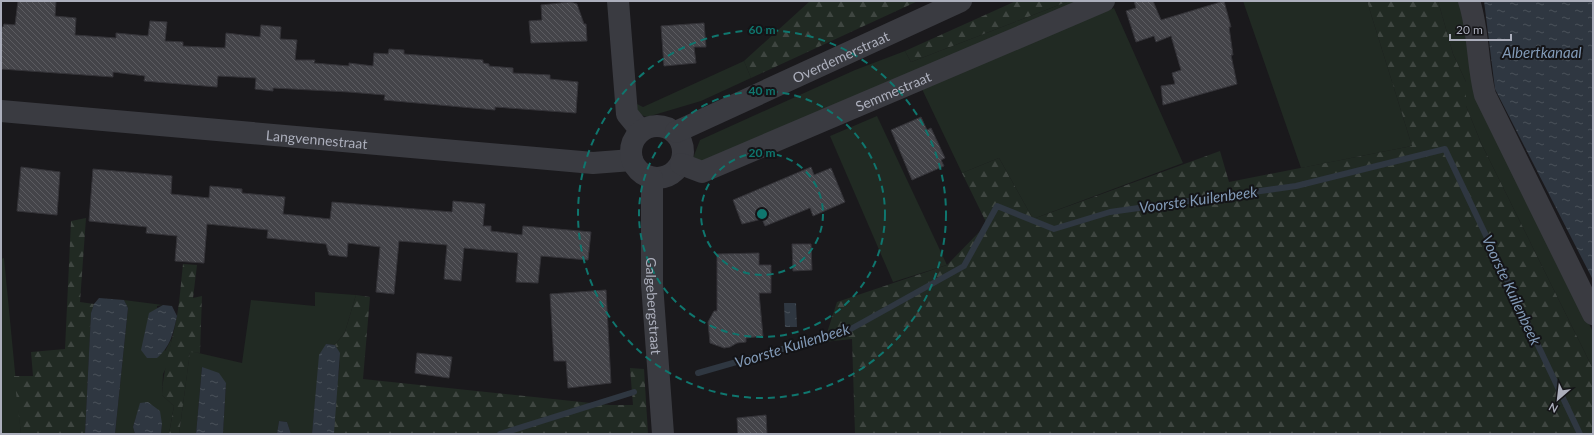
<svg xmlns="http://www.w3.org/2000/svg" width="1594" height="435" font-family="Lato,sans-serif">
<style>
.green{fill:#212a23}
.forest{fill:url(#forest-firs)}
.water{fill:url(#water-ripples)}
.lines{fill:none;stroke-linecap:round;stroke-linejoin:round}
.stream{stroke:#2f3741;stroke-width:6}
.building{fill:url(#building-back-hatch);stroke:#343338}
.minor{stroke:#3a3b41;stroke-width:22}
.ring{fill:none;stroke:#0f766e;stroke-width:2;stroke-dasharray:7 5}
.labels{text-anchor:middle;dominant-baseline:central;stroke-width:4;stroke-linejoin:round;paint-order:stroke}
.street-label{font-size:14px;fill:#acafbc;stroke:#141417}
.water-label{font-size:15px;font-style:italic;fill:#829ab7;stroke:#141417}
.centre{fill:#0f766e;stroke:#141417;stroke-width:2}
.ring-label{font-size:12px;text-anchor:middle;font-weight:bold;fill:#0f766e;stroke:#141417;stroke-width:4;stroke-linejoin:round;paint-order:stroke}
</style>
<defs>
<pattern id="forest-firs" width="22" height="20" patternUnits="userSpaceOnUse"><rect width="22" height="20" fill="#212a23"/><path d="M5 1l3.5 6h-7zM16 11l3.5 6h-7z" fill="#3f4641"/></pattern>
<pattern id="water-ripples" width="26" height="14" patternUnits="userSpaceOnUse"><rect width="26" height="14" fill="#2f3741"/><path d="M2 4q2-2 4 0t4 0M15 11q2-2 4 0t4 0" fill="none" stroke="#4a515a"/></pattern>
<pattern id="building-back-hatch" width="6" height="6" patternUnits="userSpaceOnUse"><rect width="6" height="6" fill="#444449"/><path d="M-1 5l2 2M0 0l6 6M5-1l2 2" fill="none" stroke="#5c5c61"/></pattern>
</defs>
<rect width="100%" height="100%" fill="#1a191c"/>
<!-- green -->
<g class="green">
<polygon points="1069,1 1089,1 702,163 693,158 700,140 855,70 905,51 911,62"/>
<polygon points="1243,1 1367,1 1412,146 1301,168"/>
<polygon points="1438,1 1465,1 1488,116 1593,332 1593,369 1481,143 1466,106 1466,82 1453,54"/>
<polygon points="1114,8 1183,163 1033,219 999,158 962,173 921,87"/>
<path d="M744,61L751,78L701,101L647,117C639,115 637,111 635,103L643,107Z"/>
<polygon points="877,116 947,265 893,282 830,136"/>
<polygon points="4,258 21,434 1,434 1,259"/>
<polygon points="315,292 356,295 345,332 335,345 326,344 315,405 312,434 291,434 287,422 279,421 277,434 223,434 226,383 202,367 196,434 179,434 190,351 242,363 251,300 315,306"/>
<polygon points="124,300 163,305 157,306 165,351 172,338 167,366 163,374 162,395 174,406 169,434 161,434 162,424 136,417 133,427 135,434 115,434 128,308"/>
</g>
<!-- forest -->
<g class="forest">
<polygon points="810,1 918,1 751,78 744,61"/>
<polygon points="1016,1 1069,1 911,62 905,51"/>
<polygon points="1367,1 1438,1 1453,54 1466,82 1466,106 1481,143 1593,369 1593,434 855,434 852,339 824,342 837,302 947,265 987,224 962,173 999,158 1033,219 1220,151 1229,182 1412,146"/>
<polygon points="86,218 80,302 94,304 91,313 85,434 21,434 14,376 33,376 31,352 65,349 71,221"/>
<path d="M183,264L197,265L193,298L202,296L200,353L190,352L179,434H169L174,406L162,395C163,369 172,343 177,316C180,299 181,281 183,264Z"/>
<path d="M356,295L370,297L363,379L610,405H633L630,368L644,369L648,434H334C334,420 335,407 336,393C337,376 344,361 335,345L345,332Z"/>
</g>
<!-- water -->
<g class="water">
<polygon points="1484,1 1593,1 1593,280 1495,89"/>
<polygon points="99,298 124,300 128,308 115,434 85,434 91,313 94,304"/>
<polygon points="784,303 796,303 797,327 785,327"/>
<path d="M163,305L172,306L177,316C173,333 171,346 157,358H147L141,350L149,313Z"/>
<polygon points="326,344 335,345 340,353 334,433 312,434 319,355"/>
<polygon points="202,367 219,373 226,383 223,434 196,434"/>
<polygon points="148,402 160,411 162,424 161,434 135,434 133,427 140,403"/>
<polygon points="279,421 287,422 291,434 277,434"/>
</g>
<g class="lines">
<!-- stream -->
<g class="stream">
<polyline points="698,373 849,330 964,266 997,206 1054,229 1110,212 1296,186 1445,149 1580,434"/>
<polyline points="500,434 634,392"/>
</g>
</g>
<!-- building -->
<g class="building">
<polygon points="18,1 56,1 55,16 76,18 75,35 116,38 116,33 148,36 150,21 167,22 165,41 183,42 183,46 225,48 226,33 260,37 261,25 281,27 280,39 297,40 295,60 315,60 314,63 349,66 349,63 373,66 374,53 388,54 389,49 404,50 404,54 483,60 483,63 489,64 489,66 513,68 513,73 550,75 550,79 578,82 576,113 495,107 495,110 384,100 385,95 349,92 273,88 273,91 255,89 256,78 218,76 217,87 144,81 145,76 113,72 113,77 1,69 1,27 3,27 4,24 15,25"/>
<polygon points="1134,1 1153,1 1161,20 1224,1 1231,27 1229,27 1233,55 1231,55 1237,84 1163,105 1161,86 1175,84 1172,73 1181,70 1171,36 1156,42 1154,36 1136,42 1126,11 1136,8"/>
<polygon points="570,2 577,4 584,24 586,24 587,41 531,43 529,21 542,20 541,5"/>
<polygon points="704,23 706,47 694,47 696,63 664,66 661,26"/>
<polygon points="921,117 927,130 931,128 945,158 941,160 944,166 912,180 891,130"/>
<polygon points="21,167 60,172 57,215 17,211"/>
<polygon points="811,167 814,175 831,168 845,202 813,216 810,208 765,226 762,219 742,224 733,200"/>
<polygon points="93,169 172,176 171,194 209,198 210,186 242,189 242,193 285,197 283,214 330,219 332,202 452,212 453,201 485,204 483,226 491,226 491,231 522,235 523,226 591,232 588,260 541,256 538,283 516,282 518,253 464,248 461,281 444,279 447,245 399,241 394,294 376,292 380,247 348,243 347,257 329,255 326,244 267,238 268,230 207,224 204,263 175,261 177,236 146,233 147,227 89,221"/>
<polygon points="792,244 811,244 812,270 793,271"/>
<polygon points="759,253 759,265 771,265 771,293 759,293 763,336 746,338 746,342 737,343 730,347 724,348 710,343 708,322 714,311 717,311 717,254"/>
<polygon points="606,290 611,383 568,388 566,361 554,361 550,294"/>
<polygon points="417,353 452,357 449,378 415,373"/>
<polygon points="766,415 767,434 738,434 737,418"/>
</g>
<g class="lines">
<!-- minor -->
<g class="minor">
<polyline points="618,1 627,114 641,131"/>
<path d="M1469,1C1479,31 1477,64 1485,95L1593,314"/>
<path id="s1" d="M1,111L593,163L632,160"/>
<circle cx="657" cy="152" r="26"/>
<path id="s2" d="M676,132L961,1"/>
<path id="s3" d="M681,164L702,172L1104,1"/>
<path id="s4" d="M652,178V284L663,434"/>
</g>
</g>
<!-- distance rings -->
<g class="ring">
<circle cx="762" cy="214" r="61"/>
<circle cx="762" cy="214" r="123"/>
<circle cx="762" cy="214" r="184"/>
</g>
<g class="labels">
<!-- street labels -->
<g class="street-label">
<text stroke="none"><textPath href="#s2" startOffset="181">Overdemerstraat</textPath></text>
<text stroke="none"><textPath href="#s3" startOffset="230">Semmestraat</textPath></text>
<text stroke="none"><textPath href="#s1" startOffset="317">Langvennestraat</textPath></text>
<text stroke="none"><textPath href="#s4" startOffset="128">Galgebergstraat</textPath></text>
</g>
<!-- water labels -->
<g class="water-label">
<text x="1542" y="52">Albertkanaal</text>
<text transform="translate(1198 199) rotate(-8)">Voorste Kuilenbeek</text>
<text transform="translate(1512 290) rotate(65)">Voorste Kuilenbeek</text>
<text transform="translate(792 345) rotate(-17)">Voorste Kuilenbeek</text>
</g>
</g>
<circle cx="762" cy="214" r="6" class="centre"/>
<g class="ring-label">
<text x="762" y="34">60 m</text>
<text x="762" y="95">40 m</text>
<text x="762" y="157">20 m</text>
</g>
<!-- border -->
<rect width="1594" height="435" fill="none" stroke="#acafbc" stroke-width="4"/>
<!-- north arrow -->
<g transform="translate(1558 399) rotate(208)" stroke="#141417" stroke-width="3" paint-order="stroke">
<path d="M0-3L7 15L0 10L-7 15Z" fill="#acafbc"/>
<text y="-6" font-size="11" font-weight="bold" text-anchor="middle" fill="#acafbc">N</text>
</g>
<!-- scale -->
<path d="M1450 34v6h61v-6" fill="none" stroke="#acafbc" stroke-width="2"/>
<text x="1456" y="34" font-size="12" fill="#acafbc" stroke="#141417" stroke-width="3" paint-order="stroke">20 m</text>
</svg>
